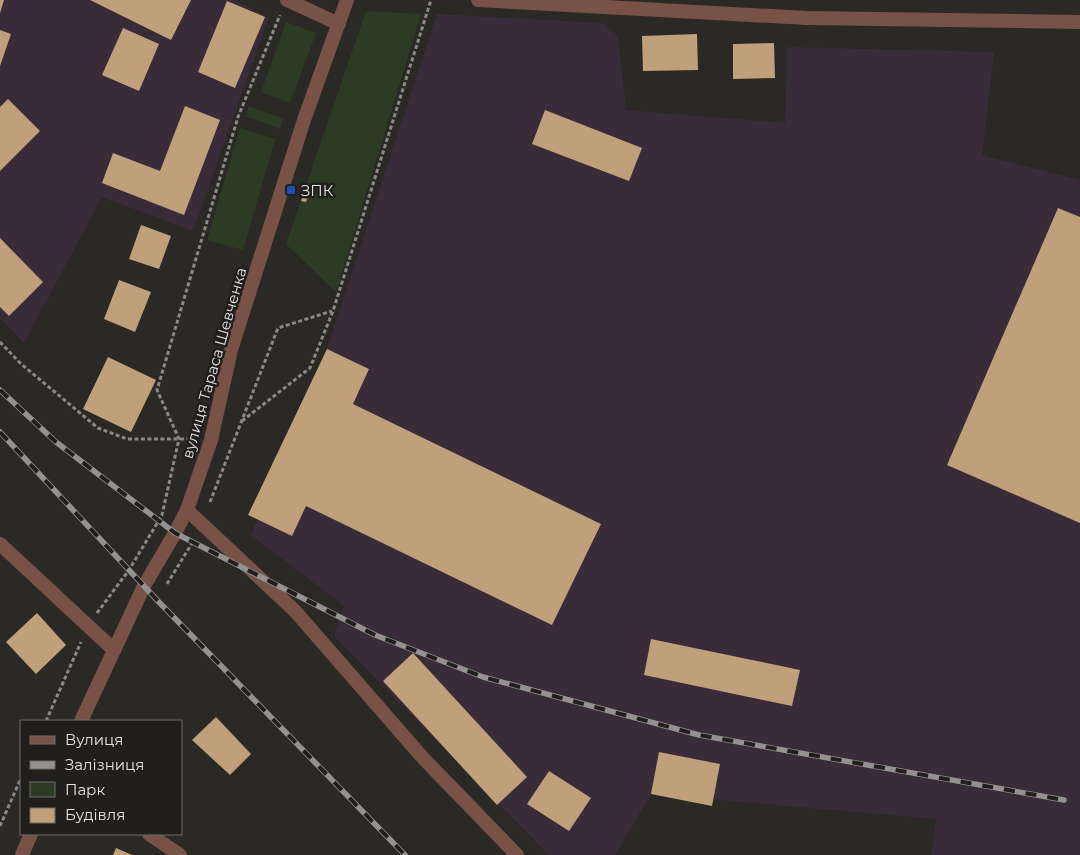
<svg xmlns="http://www.w3.org/2000/svg" width="1080" height="855" font-family="Montserrat,sans-serif">
<style>
.industrial{fill:#392b38}
.green{fill:#2d3b25}
.building{fill:#bfa07b}
.lines{fill:none;stroke-linecap:round;stroke-linejoin:round}
.path{stroke:#8a8986;stroke-width:3;stroke-dasharray:4 2.5;stroke-linecap:butt}
.minor{stroke:#795247;stroke-width:14}
.tertiary{stroke:#795247;stroke-width:14}
.rail-casing{stroke:#949290;stroke-width:5.5}
.rail{stroke:#211f1d;stroke-width:4;stroke-dasharray:11;stroke-linecap:butt}
.transit-dot{fill:#1a4fb4;stroke:#211f1d;stroke-width:2}
.labels{text-anchor:middle;dominant-baseline:central;stroke-width:5;stroke-linejoin:round;paint-order:stroke}
.poi-label{font-size:15px;fill:#e4e3e1;stroke:#211f1d;text-anchor:start}
.street-label{font-size:15px;fill:#e4e3e1;stroke:#211f1d}
</style>
<rect width="100%" height="100%" fill="#2b2926"/>
<!-- industrial -->
<g class="industrial">
<polygon points="0,0 234,0 269,17 193,231 102,197 24,343 0,318"/>
<polygon points="437,14 603,23 618,36 626,110 785,123 787,47 994,52 982,155 1080,180 1080,855 931,855 936,819 651,794 615,855 549,855 334,636 344,606 251,535 327,349"/>
</g>
<!-- green -->
<g class="green">
<polygon points="366,11 421,14 336,292 286,244"/>
<polygon points="286,22 316,33 290,103 261,92"/>
<polygon points="249,106 283,119 280,129 246,116"/>
<polygon points="240,128 275,139 243,250 207,240"/>
</g>
<!-- building -->
<g class="building">
<polygon points="0,0 4,0 0,13"/>
<polygon points="90,0 191,0 171,40"/>
<polygon points="227,1 265,17 235,88 198,72"/>
<polygon points="123,28 159,44 139,91 102,75"/>
<polygon points="0,30 11,34 0,66"/>
<polygon points="697,34 698,70 643,71 642,36"/>
<polygon points="774,43 775,78 733,79 733,44"/>
<polygon points="8,99 40,131 0,171 0,107"/>
<polygon points="185,106 220,120 184,215 102,183 113,153 160,171"/>
<polygon points="545,110 642,148 629,181 532,144"/>
<polygon points="306,187 311,189 306,202 301,201"/>
<polygon points="1058,208 1080,217 1080,523 947,465"/>
<polygon points="141,225 171,236 159,269 129,259"/>
<polygon points="0,238 43,282 9,316 0,307"/>
<polygon points="119,280 151,292 135,332 104,319"/>
<polygon points="327,349 369,369 353,404 601,524 552,625 306,506 292,536 248,515"/>
<polygon points="108,357 156,380 131,432 83,409"/>
<polygon points="37,613 66,645 36,674 6,642"/>
<polygon points="651,639 800,670 792,706 644,675"/>
<polygon points="413,653 527,777 497,805 383,681"/>
<polygon points="216,717 251,754 230,775 192,740"/>
<polygon points="659,752 720,764 712,806 651,794"/>
<polygon points="549,771 591,798 569,831 527,804"/>
<polygon points="116,848 132,855 113,855"/>
</g>
<g class="lines">
<!-- path -->
<g class="path">
<polyline points="0,342 20,363 98,428 127,439 195,439"/>
<polyline points="242,421 310,368 333,311 431,0"/>
<polyline points="210,502 278,328 332,311"/>
<polyline points="167,584 194,540"/>
<polyline points="97,613 129,570 162,515 179,439 157,390 238,117 280,15"/>
<polyline points="46,721 81,642"/>
<polyline points="0,826 21,778"/>
</g>
<!-- minor -->
<g class="minor">
<polyline points="287,0 339,24"/>
<polyline points="478,0 807,18 1080,22"/>
<polyline points="187,510 295,611 423,758 517,855"/>
<polyline points="0,544 114,650"/>
<polyline points="149,834 180,855"/>
</g>
<!-- tertiary -->
<g class="tertiary">
<polyline points="81,721 144,586 175,533 187,510 211,440 231,350 304,120 347,0"/>
<polyline points="22,855 31,834"/>
</g>
<!-- rail casing -->
<g class="rail-casing">
<g id="rail">
<polyline points="0,390 56,442 175,533 375,635 483,677 699,735 1064,800"/>
<polyline points="0,432 157,600 405,855"/>
</g>
</g>
<!-- rail -->
<use href="#rail" class="rail"/>
</g>
<!-- markers -->
<rect class="transit-dot" x="286" y="185" width="10" height="10" rx="2.5"/>
<g class="labels">
<!-- poi labels -->
<g class="poi-label">
<text x="301" y="190">ЗПК</text>
</g>
<!-- street labels -->
<g class="street-label">
<text transform="translate(214 363) rotate(-74)">вулиця Тараса Шевченка</text>
</g>
</g>
<!-- legend -->
<rect x="20" y="720" width="162" height="115" fill="#211f1d" stroke="#6f6d6b"/>
<rect x="30" y="736" width="25" height="8" fill="#795247" stroke="#6f6d6b"/>
<text x="65" y="745" font-size="15" fill="#e4e3e1">Вулиця</text>
<rect x="30" y="761" width="25" height="8" fill="#949290" stroke="#6f6d6b"/>
<text x="65" y="770" font-size="15" fill="#e4e3e1">Залізниця</text>
<rect x="30" y="782" width="25" height="15" fill="#2d3b25" stroke="#6f6d6b"/>
<text x="65" y="795" font-size="15" fill="#e4e3e1">Парк</text>
<rect x="30" y="808" width="25" height="15" fill="#bfa07b" stroke="#6f6d6b"/>
<text x="65" y="820" font-size="15" fill="#e4e3e1">Будівля</text>
</svg>
